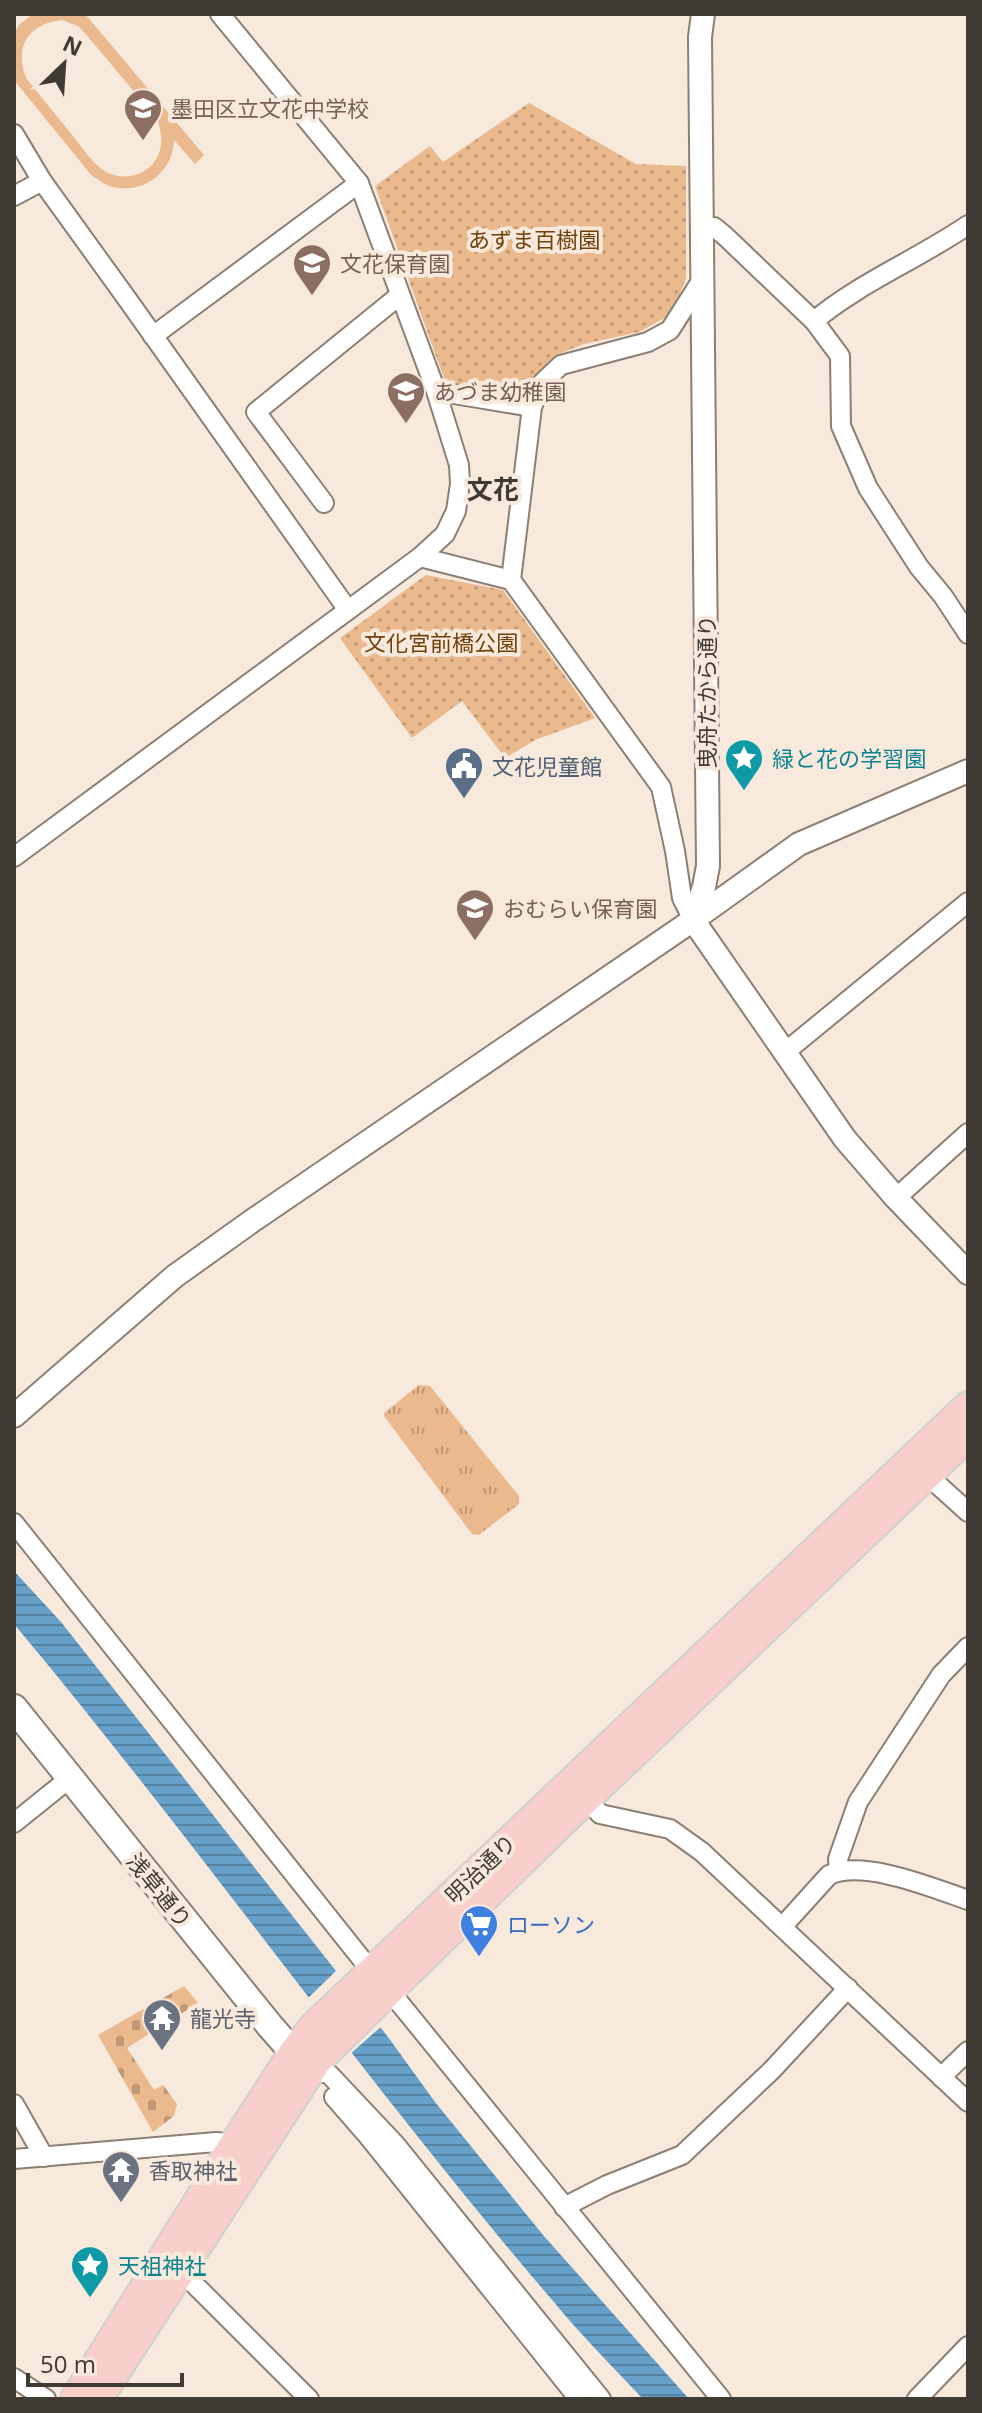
<svg xmlns="http://www.w3.org/2000/svg" width="982" height="2413" font-family="'Open Sans','Noto Sans JP',sans-serif">
<style>
.grass{fill:url(#grass-tufts)}
.cemetery{fill:url(#cemetery-stones)}
.park{fill:url(#park-dots)}
.garden{fill:#ebb98e;fill-rule:evenodd}
.water{fill:url(#water-rules)}
.pier{fill:#f7e9dc}
.lines{fill:none;stroke-linecap:round;stroke-linejoin:round}
.minor-casing{stroke:#8c7f73;stroke-width:22}
.tertiary-casing{stroke:#8c7f73;stroke-width:26}
.secondary-casing{stroke:#8c7f73;stroke-width:30}
.primary-casing{stroke:#d1d0cf;stroke-width:32}
.minor{stroke:#fff;stroke-width:18}
.tertiary{stroke:#fff;stroke-width:22}
.secondary{stroke:#fff;stroke-width:26}
.primary{stroke:#f8cfca;stroke-width:28}
.labels{text-anchor:middle;dominant-baseline:central;stroke-width:8;stroke-linejoin:round;paint-order:stroke}
.education-label{font-size:22px;fill:#785e54;stroke:#f7e9dc;text-anchor:start}
.park-label{font-size:22px;fill:#71410a;stroke:#f7e9dc}
.street-label{font-size:22px;fill:#403a35;stroke:#f7e9dc}
.culture-label{font-size:22px;fill:#0d838f;stroke:#f7e9dc;text-anchor:start}
.service-label{font-size:22px;fill:#4e5e75;stroke:#f7e9dc;text-anchor:start}
.shop-label{font-size:22px;fill:#366cbe;stroke:#f7e9dc;text-anchor:start}
.worship-label{font-size:22px;fill:#5b616d;stroke:#f7e9dc;text-anchor:start}
.quarter-label{font-size:26px;font-weight:bold;fill:#403a35;stroke:#f7e9dc}
</style>
<defs>
<pattern id="grass-tufts" width="24" height="20" patternUnits="userSpaceOnUse" patternTransform="scale(2)"><rect width="24" height="20" fill="#ebb98e"/><path d="M3 7l-1-3M5 7V3M7 7l1-3M15 17l-1-3M17 17v-4M19 17l1-3" fill="none" stroke="#c09775"/></pattern>
<pattern id="cemetery-stones" width="16" height="16" patternUnits="userSpaceOnUse" patternTransform="scale(2)"><rect width="16" height="16" fill="#ebb98e"/><path d="M2 7V4a2 2 0 0 1 4 0v3zM10 15v-3a2 2 0 0 1 4 0v3z" fill="#c09775"/></pattern>
<pattern id="park-dots" width="8" height="8" patternUnits="userSpaceOnUse" patternTransform="scale(2)"><rect width="8" height="8" fill="#ebb98e"/><path d="M2 2h.1M6 6h.1" fill="none" stroke="#c09775" stroke-width="1.8" stroke-linecap="round"/></pattern>
<pattern id="water-rules" width="6" height="5" patternUnits="userSpaceOnUse" patternTransform="scale(2)"><rect width="6" height="5" fill="#66a0c8"/><path d="M0 2.5h6" fill="none" stroke="#5583a3"/></pattern>
</defs>
<rect width="100%" height="100%" fill="#f7e9dc"/>
<!-- grass -->
<polygon class="grass" points="419,1385 430,1386 519,1496 519,1504 479,1535 472,1534 384,1416 384,1413"/>
<!-- cemetery -->
<polygon class="cemetery" points="184,1986 198,2003 127,2048 154,2090 163,2085 177,2104 174,2116 153,2132 98,2035"/>
<!-- park -->
<g class="park">
<polygon points="529,103 636,164 686,166 686,278 672,314 639,332 584,344 559,354 548,362 532,391 531,396 502,391 497,393 445,381 375,186 430,146 443,162"/>
<polygon points="426,575 503,590 595,718 535,740 505,758 462,701 412,738 340,638"/>
</g>
<!-- garden -->
<path class="garden" d="M33,14H85L204,155L195,164L174,140C173,173 142,196 109,186C104,184 98,179 92,176L14,80V34L19,25ZM62,20L78,26L84,32L157,119C163,135 164,151 152,165C140,177 121,180 106,172C93,164 82,148 73,136C57,116 41,97 26,78C14,46 28,24 62,20Z"/>
<!-- water -->
<path class="water" d="M14,1571L61,1622L388,2037L435,2102L543,2235L689,2399H643C613,2367 581,2335 553,2301C365,2082 199,1845 14,1624Z"/>
<!-- pier -->
<polygon class="pier" points="338,1969 383,2025 349,2055 305,2001"/>
<g class="lines">
<!-- minor casing -->
<g class="minor-casing">
<g id="minor">
<polyline points="220,14 359,183 436,391 459,465 460,484 456,511 445,534 420,557"/>
<polyline points="14,134 42,181 130,303 348,610"/>
<polyline points="14,196 42,181"/>
<polyline points="703,227 714,227 725,236 814,321 840,356 841,426 868,488 919,567 943,596 968,634"/>
<path d="M814,321C859,283 918,259 968,225"/>
<polyline points="153,336 359,183"/>
<polyline points="436,391 532,407"/>
<polyline points="324,503 256,412 400,295"/>
<polyline points="511,580 532,407 542,383 561,365 648,342 670,330 703,278"/>
<polyline points="14,857 420,557 511,580 661,787 675,851 682,898 693,920"/>
<polyline points="784,1053 968,902"/>
<polyline points="896,1198 968,1133"/>
<polyline points="927,1475 968,1512"/>
<polyline points="14,1523 372,1972 389,1990 721,2399"/>
<polyline points="581,1792 600,1814 670,1829 702,1852 968,2102"/>
<polyline points="14,1823 70,1778"/>
<polyline points="839,1871 838,1859 858,1802 941,1675 968,1647"/>
<path d="M782,1927L829,1875C863,1859 933,1888 968,1900"/>
<polyline points="309,2070 329,2074 395,2144 601,2399"/>
<polyline points="941,2077 968,2051"/>
<polyline points="334,2097 368,2136 579,2399"/>
<polyline points="14,2104 44,2157"/>
<polyline points="14,2159 216,2142 234,2144"/>
<polyline points="564,2207 607,2185 682,2155 772,2070 848,1988"/>
<polyline points="180,2270 309,2399"/>
<polyline points="14,2378 46,2399"/>
<polyline points="917,2399 968,2346"/>
</g>
</g>
<!-- tertiary casing -->
<g class="tertiary-casing">
<g id="tertiary">
<polyline points="703,14 700,37 708,866 704,887 693,920 845,1139 896,1198 968,1273"/>
<polyline points="14,1416 175,1276 252,1221 693,920 799,844 968,771"/>
</g>
</g>
<!-- secondary casing -->
<g class="secondary-casing">
<polyline id="secondary" points="14,1708 270,2026 307,2068"/>
</g>
<!-- primary casing -->
<g class="primary-casing">
<g id="primary">
<polyline points="75,2399 234,2144 293,2053 314,2026 968,1406"/>
<polyline points="98,2399 317,2061 587,1798 968,1436"/>
</g>
</g>
<!-- minor -->
<use href="#minor" class="minor"/>
<!-- tertiary -->
<use href="#tertiary" class="tertiary"/>
<!-- secondary -->
<use href="#secondary" class="secondary"/>
<!-- primary -->
<use href="#primary" class="primary"/>
</g>
<!-- icons -->
<defs>
<g id="school-pin" transform="scale(2)"><path d="M0 17L-7.5 6A9.5 9.5 0 1 1 7.5 6Z" fill="#8d6e63" stroke="#f7e9dc"/><path d="M0-5L7-2L0 1L-7-2ZM-4 1L0 2.5L4 1V4Q0 6-4 4Z" fill="#fff"/></g>
<g id="sight-pin" transform="scale(2)"><path d="M0 17L-7.5 6A9.5 9.5 0 1 1 7.5 6Z" fill="#0f9aa8" stroke="#f7e9dc"/><path d="M0-6L1.8-2.2L6-1.7L2.9 1.2L3.7 5.4L0 3.3L-3.7 5.4L-2.9 1.2L-6-1.7L-1.8-2.2Z" fill="#fff"/></g>
<g id="civic-pin" transform="scale(2)"><path d="M0 17L-7.5 6A9.5 9.5 0 1 1 7.5 6Z" fill="#5c6f8a" stroke="#f7e9dc"/><path d="M-.6-6.5H3V-4.5H.6V-3L4-1V1h2V6H-6V1h2V-1L-.6-3ZM-1.2 2.5V6h2.4V2.5Z" fill="#fff"/></g>
<g id="supermarket-pin" transform="scale(2)"><path d="M0 17L-7.5 6A9.5 9.5 0 1 1 7.5 6Z" fill="#3f7fe0" stroke="#f7e9dc"/><path d="M-6-5.5h2.5l.6 2H6L4.5 2H-2.5L-4.4-4H-6ZM-1.5 3.2a1.3 1.3 0 1 0 .1 0ZM3 3.2a1.3 1.3 0 1 0 .1 0Z" fill="#fff"/></g>
<g id="temple-pin" transform="scale(2)"><path d="M0 17L-7.5 6A9.5 9.5 0 1 1 7.5 6Z" fill="#6b7280" stroke="#f7e9dc"/><path d="M0-6L5-2H3V0L6.5 2.5H4V6H1.5V3h-3V6H-4V2.5H-6.5L-3 0V-2H-5Z" fill="#fff"/></g>
</defs>
<g fill-rule="evenodd">
<use href="#school-pin" x="143" y="108"/>
<use href="#school-pin" x="312" y="263"/>
<use href="#school-pin" x="406" y="391"/>
<use href="#sight-pin" x="744" y="758"/>
<use href="#civic-pin" x="464" y="766"/>
<use href="#school-pin" x="475" y="908"/>
<use href="#supermarket-pin" x="479" y="1924"/>
<use href="#temple-pin" x="162" y="2018"/>
<use href="#temple-pin" x="121" y="2170"/>
<use href="#sight-pin" x="90" y="2265"/>
</g>
<g class="labels">
<!-- education labels -->
<g class="education-label">
<text x="171" y="108">墨田区立文花中学校</text>
<text x="340" y="263">文花保育園</text>
<text x="434" y="391">あづま幼稚園</text>
<text x="503" y="908">おむらい保育園</text>
</g>
<!-- park labels -->
<g class="park-label">
<text x="534" y="239">あずま百樹園</text>
<text x="441" y="642">文化宮前橋公園</text>
</g>
<!-- street labels -->
<g class="street-label">
<text transform="translate(706 692) rotate(-90)">曳舟たから通り</text>
<text transform="translate(480 1868) rotate(-44)">明治通り</text>
<text transform="translate(160 1890) rotate(51)">浅草通り</text>
</g>
<!-- culture labels -->
<g class="culture-label">
<text x="772" y="758">緑と花の学習園</text>
<text x="118" y="2265">天祖神社</text>
</g>
<!-- service labels -->
<g class="service-label">
<text x="492" y="766">文花児童館</text>
</g>
<!-- shop labels -->
<g class="shop-label">
<text x="507" y="1924">ローソン</text>
</g>
<!-- worship labels -->
<g class="worship-label">
<text x="190" y="2018">龍光寺</text>
<text x="149" y="2170">香取神社</text>
</g>
<!-- quarter labels -->
<g class="quarter-label">
<text x="493" y="489">文花</text>
</g>
</g>
<!-- border -->
<rect width="982" height="2413" fill="none" stroke="#403a35" stroke-width="32"/>
<!-- north arrow -->
<g transform="translate(64 64) rotate(25)" stroke="#f7e9dc" stroke-width="6" paint-order="stroke">
<path d="M0-6L14 30L0 20L-14 30Z" fill="#403a35"/>
<text y="-12" font-size="22" font-weight="bold" text-anchor="middle" fill="#403a35">N</text>
</g>
<!-- scale -->
<path d="M28 2373v12h154v-12" fill="none" stroke="#403a35" stroke-width="4"/>
<text x="40" y="2373" font-size="24" fill="#403a35" stroke="#f7e9dc" stroke-width="6" paint-order="stroke">50 m</text>
</svg>
